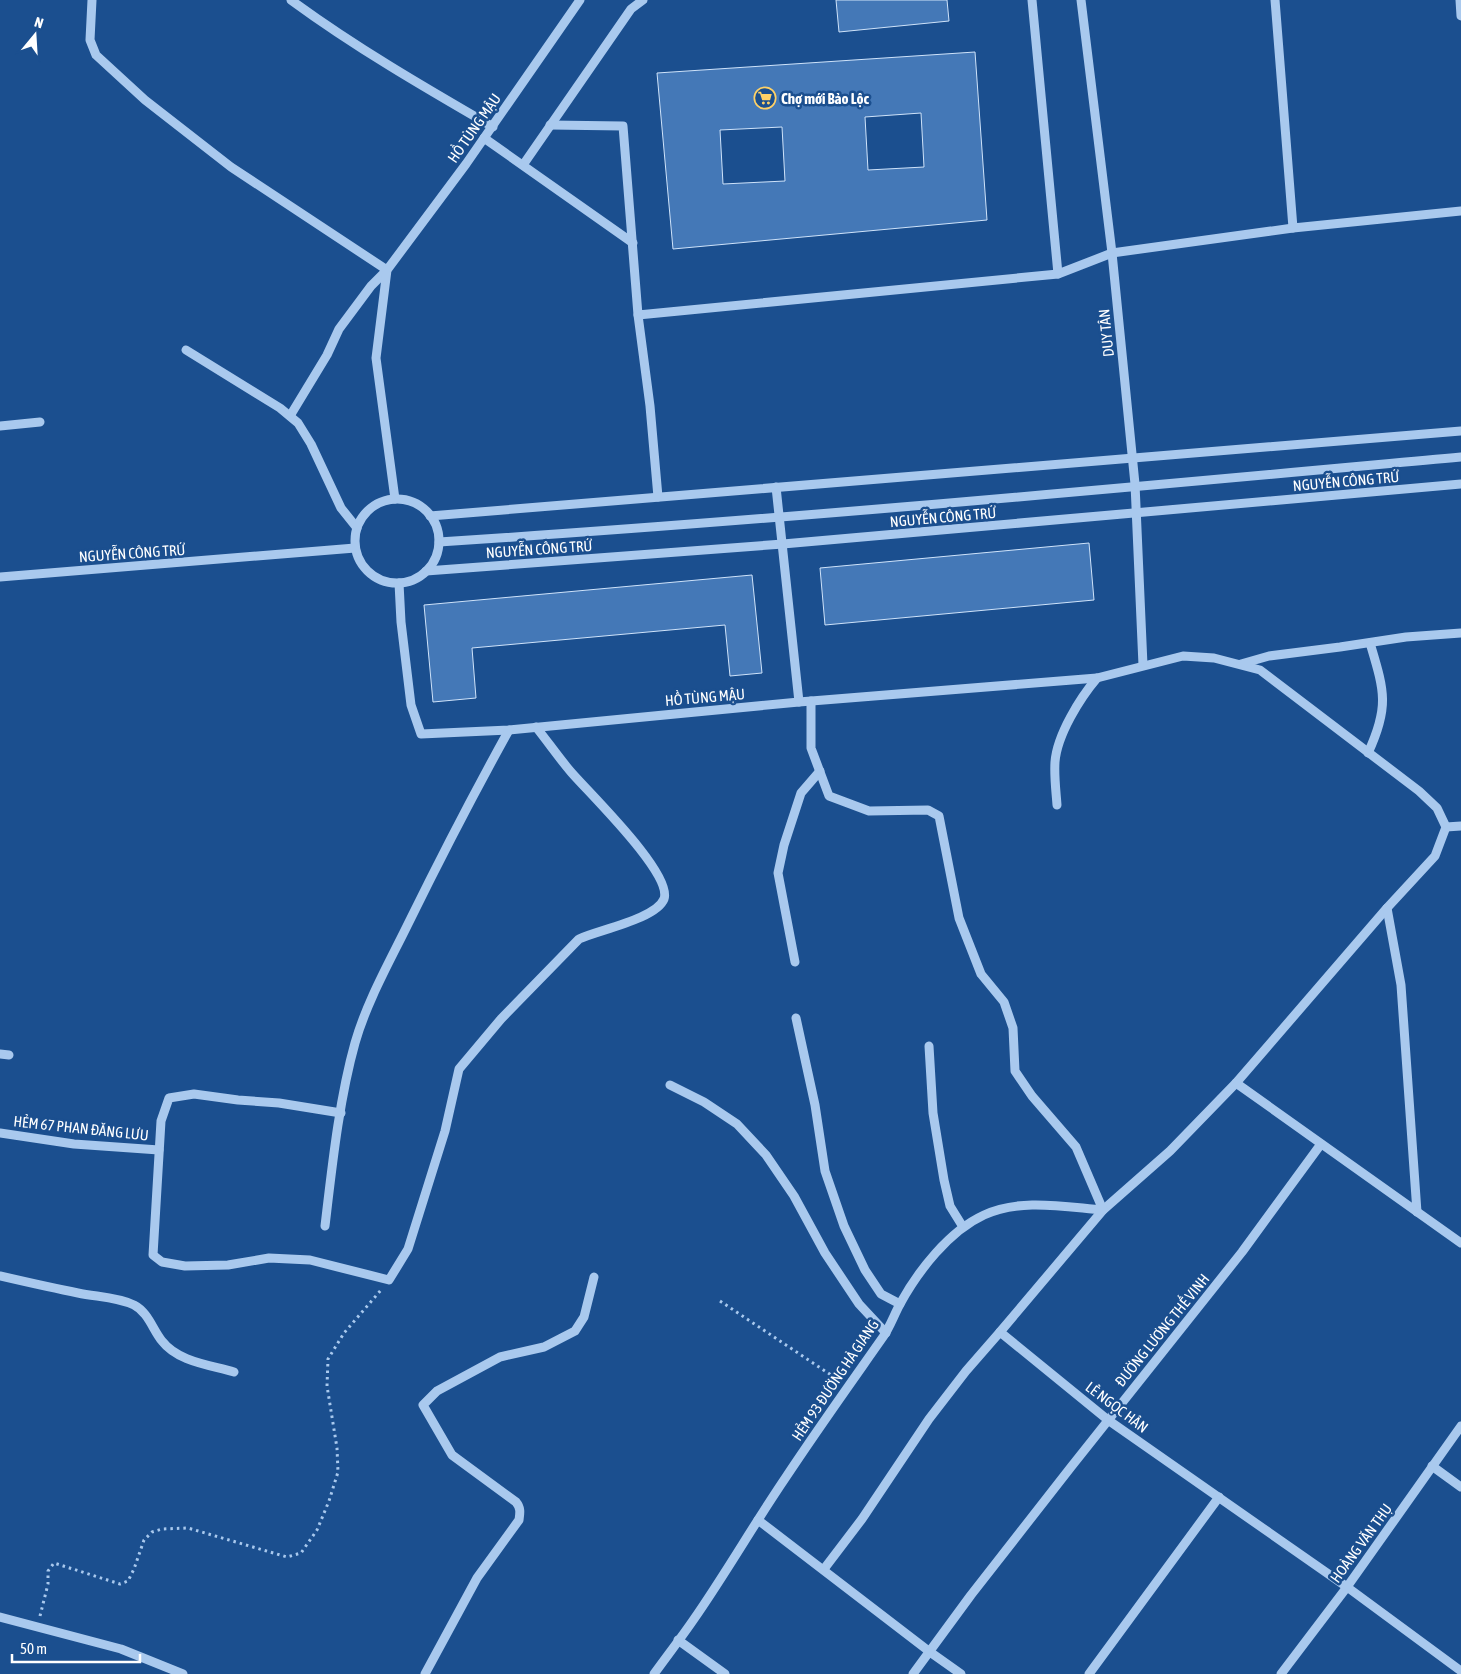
<svg xmlns="http://www.w3.org/2000/svg" width="1461" height="1674" font-family="'Asap Condensed',sans-serif">
<style>
.building{fill:#4478b7;stroke:#cfe3fa;fill-rule:evenodd}
.lines{fill:none;stroke-linecap:round;stroke-linejoin:round}
.path{stroke:#a9c9ee;stroke-width:3;stroke-dasharray:2.5 4;stroke-linecap:butt}
.minor{stroke:#a9c9ee;stroke-width:9}
.labels{text-anchor:middle;dominant-baseline:central;stroke-width:5;stroke-linejoin:round;paint-order:stroke}
.poi-label{font-size:15px;font-weight:bold;fill:#fff;stroke:#1b4f8f;text-anchor:start}
.street-label{font-size:15px;fill:#fff;stroke:#1b4f8f}
</style>
<rect width="100%" height="100%" fill="#1b4f8f"/>
<!-- building -->
<g class="building">
<polygon points="836,0 947,0 949,21 839,32"/>
<path d="M975,52L987,220L673,249L657,73ZM921,113L924,167L868,170L865,117ZM782,127L785,181L723,184L720,130Z"/>
<polygon points="1089,543 1094,600 825,625 820,568"/>
<polygon points="752,575 762,673 730,676 725,625 472,648 476,698 433,702 424,605"/>
</g>
<g class="lines">
<!-- path -->
<g class="path">
<polyline points="720,1301 840,1381"/>
<polyline points="40,1616 48,1584 48,1571 54,1563 120,1584 128,1581 134,1569 144,1540 152,1532 162,1529 188,1528 287,1557 301,1553 317,1530 329,1501 338,1472 337,1448 327,1386 328,1359 344,1333 381,1290"/>
</g>
<!-- minor -->
<g class="minor">
<polyline points="92,0 90,40 96,55 145,100 231,167 387,270 371,286 339,329 327,355 290,416"/>
<path d="M291,0C355,47 424,87 493,127"/>
<polyline points="1032,0 1058,274"/>
<polyline points="1081,0 1112,253 1135,484 1143,665"/>
<polyline points="1275,0 1293,228"/>
<polyline points="1460,0 1461,16"/>
<polyline points="550,125 623,126 638,315 1058,274 1112,253 1293,228 1461,211"/>
<polyline points="484,138 633,243"/>
<polyline points="523,165 631,9 643,0"/>
<polyline points="638,315 650,406 658,497"/>
<polyline points="186,350 280,408 298,423 311,444 341,508 357,528"/>
<polyline points="0,426 40,422"/>
<polyline points="776,487 799,702"/>
<polyline points="395,499 376,358 387,270 466,164 580,0"/>
<circle cx="397" cy="541" r="42"/>
<path d="M430,516C774,487 1118,461 1461,431"/>
<path d="M439,542C780,520 1121,488 1461,457"/>
<polyline points="426,571 783,544 1461,484"/>
<polyline points="0,577 355,548"/>
<polyline points="399,583 401,622 411,705 421,734 509,730 799,702 1097,678 1183,656 1214,658 1260,670 1419,791 1437,808 1446,827 1435,856 1387,908 1236,1083 1170,1151 1103,1210 1000,1332"/>
<polyline points="1241,664 1269,656 1340,647 1406,637 1461,633"/>
<path d="M1368,753C1390,706 1384,690 1370,643"/>
<path d="M1057,805C1056,791 1054,776 1055,762C1057,735 1080,698 1097,678"/>
<polyline points="1446,827 1461,826"/>
<polyline points="1387,908 1401,985 1417,1212"/>
<polyline points="795,962 778,873 784,845 801,793 820,771"/>
<polyline points="796,1018 815,1105 825,1171 844,1226 865,1270 881,1294 900,1304"/>
<polyline points="929,1046 933,1113 944,1180 950,1206 963,1227"/>
<polyline points="0,1054 9,1055"/>
<polyline points="1236,1083 1461,1243"/>
<polyline points="670,1085 704,1102 737,1124 766,1155 794,1196 825,1253 859,1304 886,1333"/>
<path d="M341,1113L279,1103L238,1100L194,1094L169,1098L161,1121L153,1255L162,1262L185,1266L228,1265L269,1258L310,1260L389,1280L408,1249L445,1131L459,1069L501,1019L579,939C598,930 656,919 664,899C673,874 589,793 571,772C559,758 548,742 536,727"/>
<polyline points="0,1133 74,1144 159,1150"/>
<path d="M325,1226C332,1167 339,1100 355,1043C367,1001 390,961 409,922C441,857 474,793 509,730"/>
<path d="M0,1276C26,1282 52,1288 78,1293C97,1297 117,1297 134,1305C148,1312 153,1330 162,1341C178,1362 211,1365 234,1372"/>
<polyline points="1432,1466 1461,1487"/>
<polyline points="758,1520 930,1652 961,1674"/>
<polyline points="824,1569 862,1519 929,1419 966,1371 1000,1332 1108,1420 1347,1587 1461,1671"/>
<polyline points="0,1617 121,1649 183,1674"/>
<polyline points="678,1640 725,1674"/>
<path d="M425,1674L477,1578L519,1520C520,1513 521,1508 516,1502L452,1455L423,1405L437,1391L500,1357L544,1347L575,1331L584,1317L594,1277"/>
<path d="M654,1674C667,1656 681,1638 694,1619C726,1573 754,1524 786,1477C817,1430 850,1384 883,1337C890,1327 894,1315 900,1304C918,1271 949,1231 984,1215C1020,1198 1065,1207 1103,1210L1076,1147L1032,1096L1015,1071L1013,1028L1004,1002L981,974L959,918L939,816L928,810L869,811L829,796L811,748V701"/>
<polyline points="913,1674 971,1595 1071,1467 1242,1252 1321,1144"/>
<polyline points="1089,1674 1219,1497"/>
<polyline points="1281,1674 1347,1587 1461,1426"/>
</g>
</g>
<!-- icons -->
<defs>
<g id="supermarket-ring" transform="scale(1.125)"><circle r="9.5" fill="#1b4f8f" stroke="#ffd166" stroke-width="1.5"/><path d="M-6-5.5h2.5l.6 2H6L4.5 2H-2.5L-4.4-4H-6ZM-1.5 3.2a1.3 1.3 0 1 0 .1 0ZM3 3.2a1.3 1.3 0 1 0 .1 0Z" fill="#ffd166"/></g>
</defs>
<g fill-rule="evenodd">
<use href="#supermarket-ring" x="765" y="98"/>
</g>
<g class="labels">
<!-- poi labels -->
<g class="poi-label">
<text x="781" y="98">Chợ mới Bảo Lộc</text>
</g>
<!-- street labels -->
<g class="street-label">
<text transform="translate(474 128) rotate(-55)">HỒ TÙNG MẬU</text>
<text transform="translate(1106 333) rotate(-96)">DUY TÂN</text>
<text transform="translate(1346 481) rotate(-5)">NGUYỄN CÔNG TRỨ</text>
<text transform="translate(943 517) rotate(-5)">NGUYỄN CÔNG TRỨ</text>
<text transform="translate(539 549) rotate(-4)">NGUYỄN CÔNG TRỨ</text>
<text transform="translate(132 553) rotate(-4)">NGUYỄN CÔNG TRỨ</text>
<text transform="translate(705 697) rotate(-5)">HỒ TÙNG MẬU</text>
<text transform="translate(81 1128) rotate(6)">HẺM 67 PHAN ĐĂNG LƯU</text>
<text transform="translate(1162 1330) rotate(-51)">ĐƯỜNG LƯƠNG THẾ VINH</text>
<text transform="translate(835 1380) rotate(-56)">HẺM 93 ĐƯỜNG HÀ GIANG</text>
<text transform="translate(1117 1407) rotate(37)">LÊ NGỌC HÂN</text>
<text transform="translate(1361 1543) rotate(-54)">HOÀNG VĂN THỤ</text>
</g>
</g>
<!-- north arrow -->
<g transform="translate(35 35) rotate(18)" stroke="#1b4f8f" stroke-width="4" paint-order="stroke">
<path d="M0-4L9 19L0 12L-9 19Z" fill="#ffffff"/>
<text y="-8" font-size="14" font-weight="bold" text-anchor="middle" fill="#ffffff">N</text>
</g>
<!-- scale -->
<path d="M12 1654v8h128v-8" fill="none" stroke="#ffffff" stroke-width="2.5"/>
<text x="20" y="1654" font-size="15" fill="#ffffff" stroke="#1b4f8f" stroke-width="4" paint-order="stroke">50 m</text>
</svg>
